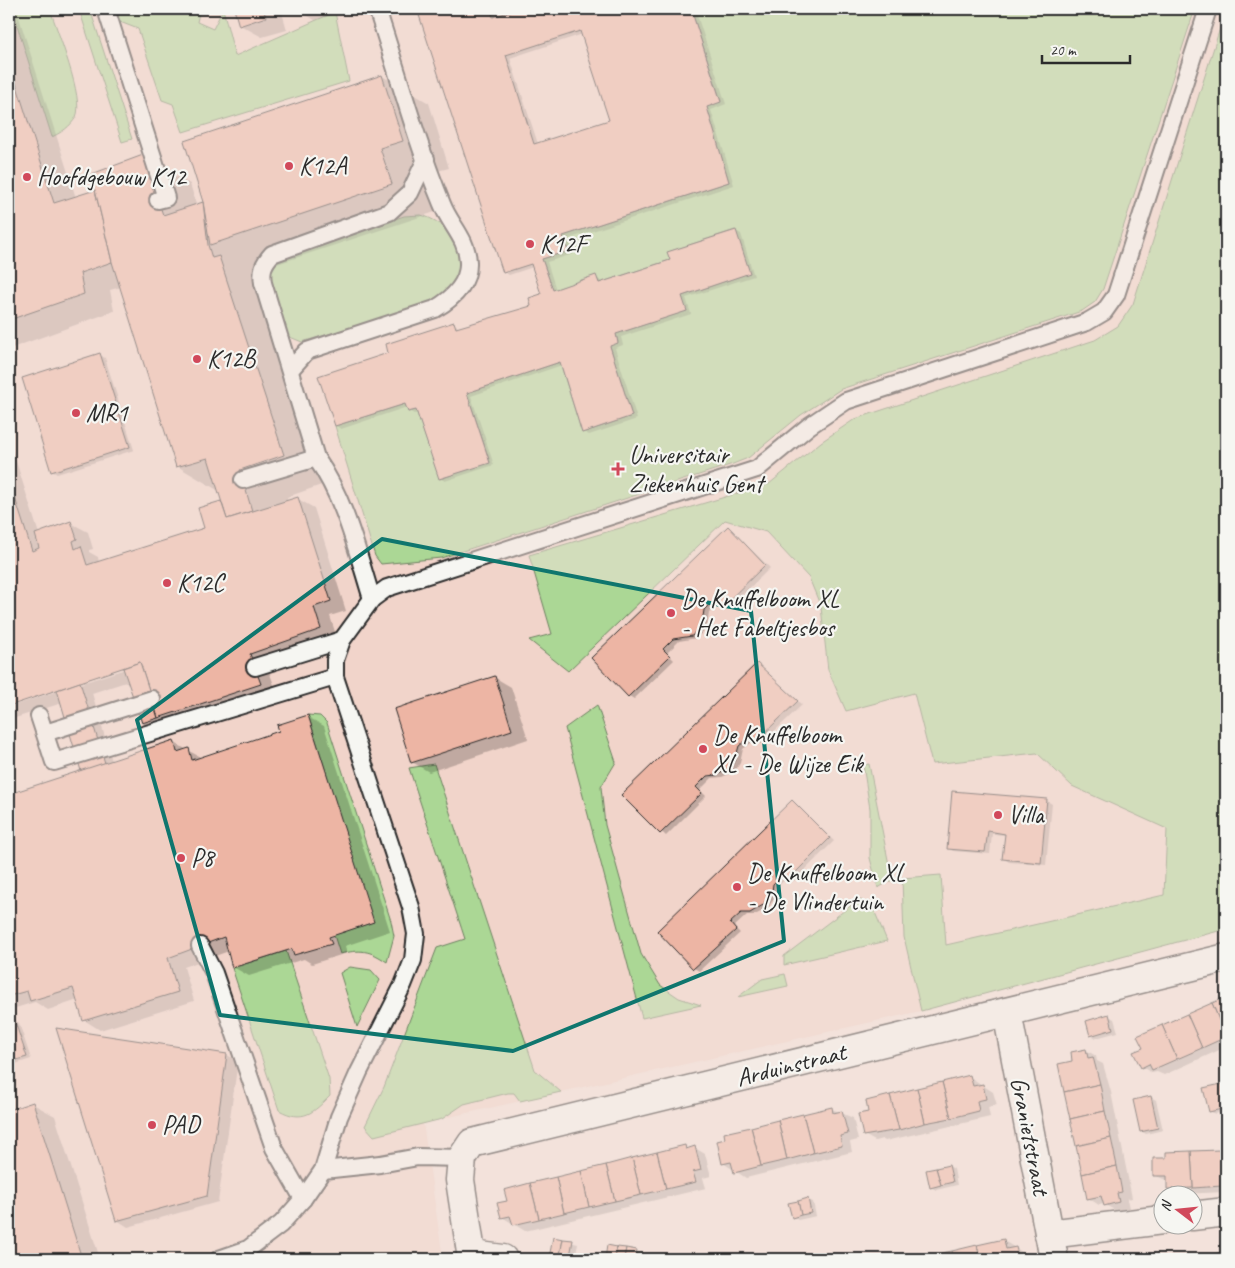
<svg xmlns="http://www.w3.org/2000/svg" width="1235" height="1268" font-family="Caveat,sans-serif">
<style>
.built{fill:#f1d4ca}
.green{fill:#abd795;stroke:#6b8160}
.shadow{fill:#0003;fill-rule:evenodd}
.building{fill:#edb5a4;stroke:#2b2b2b;fill-rule:evenodd}
.lines{fill:none;stroke-linecap:round;stroke-linejoin:round}
.service-casing{stroke:#2b2b2b;stroke-width:20}
.minor-casing{stroke:#2b2b2b;stroke-width:31}
.service{stroke:#f6f6f2;stroke-width:16}
.minor{stroke:#f6f6f2;stroke-width:28}
.marked{fill:none;stroke:#0f766e;stroke-width:4;stroke-linejoin:round}
.poi-dot{fill:#d1495b;stroke:#f6f6f2;stroke-width:2}
.labels{text-anchor:middle;dominant-baseline:central;stroke-width:4.5;stroke-linejoin:round;paint-order:stroke}
.poi-label{font-size:25px;fill:#2b2b2b;stroke:#f6f6f2;text-anchor:start}
.street-label{font-size:25px;fill:#2b2b2b;stroke:#f6f6f2}
</style>
<rect width="100%" height="100%" fill="#f3e2db"/>
<filter id="ink" filterUnits="userSpaceOnUse"><feTurbulence type="fractalNoise" baseFrequency=".02" numOctaves="2"/><feDisplacementMap in="SourceGraphic" scale="10" xChannelSelector="R" yChannelSelector="G"/><feConvolveMatrix kernelMatrix="1 2 1 2 8 2 1 2 1" color-interpolation-filters="sRGB"/></filter>
<g filter="url(#ink)">
<!-- built -->
<polygon class="built" points="9,9 1226,9 1226,929 921,1011 423,1123 443,1259 9,1259"/>
<!-- green -->
<g class="green">
<path d="M12,9H50C57,31 85,99 76,117C70,127 62,132 52,137Z"/>
<polygon points="79,9 90,9 132,139 122,142"/>
<polygon points="116,9 200,9 197,22 213,29 223,9 235,56 335,12 349,81 183,132 173,104 162,100 138,29 120,22"/>
<polygon points="691,9 1195,9 1103,289 1095,302 1082,311 841,389 801,415 748,458 733,464 441,558 381,564 375,556 335,426 405,404 408,412 416,410 440,479 490,462 467,393 560,362 582,433 632,416 610,346 618,342 616,334 686,311 682,296 749,273 735,230 668,252 670,260 599,283 596,276 553,290 542,259 568,251 563,236 729,182 707,107 721,101"/>
<polygon points="1226,9 1226,929 921,1011 904,937 902,878 941,875 946,945 1164,895 1167,829 1072,786 1037,753 932,764 914,693 846,711 828,670 821,607 809,578 766,532 725,520 568,671 529,640 552,634 529,555 769,484 821,442 855,419 1095,340 1118,326 1133,304"/>
<path d="M421,215C468,229 475,278 432,303L302,342L290,337L284,332L269,281L270,266L276,260L404,216Z"/>
<polygon points="597,705 616,762 601,787 605,825 641,954 660,985 679,998 701,1005 642,1018 565,728"/>
<path d="M308,715L320,716L327,723L391,921L394,936L387,962C370,950 360,949 340,954L334,935L373,922Z"/>
<polygon points="434,764 535,1070 561,1092 520,1101 514,1093 508,1093 464,1104 442,1119 374,1136 365,1126 384,1087 437,948 465,939 409,768"/>
<polygon points="869,764 892,880 878,888 870,858 870,809 863,765"/>
<polygon points="861,900 874,910 887,941 784,965 784,956 853,904"/>
<path d="M286,951L329,1079L330,1096C313,1113 303,1123 279,1110L232,968Z"/>
<polygon points="350,967 371,970 380,980 357,1027 340,973"/>
<polygon points="785,974 788,986 738,997 762,979"/>
</g>
<!-- shadow -->
<g class="shadow">
<polygon points="9,9 17,11 76,198 97,191 143,157 190,184 197,206 205,203 382,76 429,103 449,168 426,174 438,211 256,271 330,482 287,497 288,502 298,499 314,508 346,611 330,616 337,638 266,663 277,693 175,727 161,719 162,721 148,726 143,723 129,681 92,693 112,761 173,742 202,758 280,732 308,717 324,726 390,931 345,946 347,953 312,964 304,959 249,976 233,967 229,951 184,967 194,1001 100,1030 84,1020 78,1000 48,1010 35,1002 9,1010 9,794 82,771 62,703 9,720 9,707 125,669 125,666 9,704 9,439 39,534 71,523 88,532 93,549 89,550 89,552 98,557 99,563 206,528 200,509 223,502 219,491 177,466 121,287 110,290 114,311 9,349"/>
<polygon points="235,9 281,9 287,30 262,37 240,25"/>
<polygon points="296,9 351,9 315,20"/>
<path d="M418,9H493L496,17L521,9H695L726,104L711,110L734,185L568,239L573,254L547,262L556,290L596,277L603,283L672,261L736,231L741,234L754,276L686,298L691,314L621,337L623,345L615,348L637,419L589,435L584,432L562,365L471,396L494,465L445,481L440,478L419,413L414,414L409,411L407,407L341,429L336,426L390,354L454,323L460,329L533,307L542,295L533,267L509,275L504,272ZM583,34L611,121L538,144L510,58Z"/>
<polygon points="100,355 105,358 134,450 57,474 52,471"/>
<polygon points="728,527 770,568 728,609 720,602 709,613 707,627 697,638 679,641 667,653 674,660 634,699 629,696"/>
<polygon points="757,664 802,705 761,744 755,740 743,749 740,763 735,771 722,777 712,778 700,790 706,796 666,836 623,795"/>
<polygon points="494,677 511,687 528,739 429,772 412,762"/>
<polygon points="1047,801 1052,804 1046,865 1009,862 1004,859 1006,835 992,834 990,854 953,851 948,848"/>
<polygon points="793,802 834,841 794,881 788,877 777,887 777,894 768,908 755,915 747,915 734,927 740,933 699,971 694,968"/>
<polygon points="1226,999 1226,1047 1164,1075 1157,1072 1152,1073 1142,1067 1144,1049 1139,1037"/>
<polygon points="1109,1016 1114,1019 1118,1032 1096,1038 1091,1035"/>
<polygon points="14,1020 19,1023 31,1059 9,1066 9,1022"/>
<polygon points="57,1029 227,1055 238,1061 218,1202 128,1227 117,1220"/>
<polygon points="1086,1050 1096,1056 1097,1061 1103,1064 1111,1092 1132,1198 1127,1199 1129,1208 1116,1211 1104,1204 1099,1205 1088,1198 1074,1062"/>
<polygon points="9,1075 16,1095 9,1098"/>
<polygon points="970,1077 993,1092 997,1105 988,1107 990,1117 885,1141 882,1139 875,1141 864,1135"/>
<polygon points="1226,1085 1226,1111 1215,1114 1210,1111 1205,1089"/>
<polygon points="1151,1097 1156,1100 1163,1130 1146,1134 1141,1131"/>
<polygon points="33,1104 55,1116 100,1259 9,1259 9,1111"/>
<polygon points="832,1109 853,1118 858,1140 850,1142 852,1152 746,1178 723,1163"/>
<polygon points="685,1147 689,1149 695,1148 705,1154 711,1176 703,1178 706,1188 525,1231 502,1217 508,1202"/>
<polygon points="1226,1152 1226,1192 1179,1194 1168,1188 1168,1181 1154,1175 1167,1159 1167,1153"/>
<polygon points="949,1166 954,1169 957,1185 936,1190 931,1187"/>
<polygon points="808,1200 813,1202 816,1216 798,1220 793,1217"/>
<polygon points="554,1238 578,1244 575,1258 551,1253"/>
<polygon points="1004,1241 1027,1255 1028,1259 919,1259"/>
<polygon points="608,1247 636,1251 641,1254 640,1259 606,1259"/>
<polygon points="1226,1252 1226,1259 1203,1259"/>
</g>
<!-- building -->
<g class="building">
<polygon points="234,9 263,9 266,17 239,26"/>
<path d="M417,9H490L493,17L517,9H691L721,102L707,107L729,182L563,236L568,251L542,259L553,290L596,275L599,283L670,260L667,252L736,230L750,273L682,296L687,311L616,334L618,343L610,346L632,416L582,433L560,362L467,393L490,463L439,479L416,410L408,412L405,404L335,426L318,376L388,353L386,344L454,322L456,328L531,306L529,298L541,294L531,264L503,273ZM580,31L609,120L534,144L506,55Z"/>
<polygon points="9,61 54,203 95,190 112,262 80,273 84,294 9,320"/>
<polygon points="382,75 403,141 380,148 392,184 210,245 203,202 184,141"/>
<polygon points="143,155 163,215 203,202 208,245 212,258 219,256 284,455 240,470 252,511 227,519 208,458 176,467 112,262 95,190 89,175"/>
<polygon points="100,353 130,447 51,472 22,378"/>
<polygon points="9,479 32,551 39,548 35,534 71,521 77,539 73,541 75,549 81,546 87,565 204,528 198,508 221,501 227,519 298,497 331,601 314,607 321,629 250,654 261,684 158,718 140,662 9,706"/>
<polygon points="728,526 765,565 722,607 715,599 704,610 702,624 692,636 673,639 663,649 670,656 628,697 591,658"/>
<polygon points="140,662 158,718 142,723 123,668"/>
<polygon points="757,663 798,701 755,742 750,737 739,746 735,760 730,768 717,775 707,776 696,787 702,793 660,834 621,795"/>
<polygon points="495,676 512,730 411,763 394,709"/>
<polygon points="80,682 105,763 81,771 57,690"/>
<polygon points="308,715 374,922 329,937 332,944 294,955 292,949 232,968 224,937 168,958 178,992 83,1021 73,988 30,1001 27,991 9,996 9,794 174,740 177,752 189,748 192,760 279,731 277,725"/>
<polygon points="952,791 1047,799 1041,863 1002,859 1005,834 988,831 985,852 947,849"/>
<polygon points="792,800 830,838 789,879 783,874 773,884 772,891 763,905 750,913 741,913 730,923 736,930 693,969 657,931"/>
<polygon points="1226,997 1226,1036 1212,1003"/>
<polygon points="1212,1003 1226,1037 1202,1048 1187,1014"/>
<polygon points="1109,1014 1113,1029 1090,1036 1086,1021"/>
<polygon points="1187,1014 1202,1048 1177,1059 1162,1025"/>
<polygon points="14,1019 27,1057 9,1062 9,1020"/>
<polygon points="1162,1025 1177,1059 1152,1070 1149,1064 1141,1068 1133,1052 1143,1048 1137,1036"/>
<polygon points="56,1028 227,1054 207,1196 116,1221"/>
<polygon points="1086,1049 1088,1058 1093,1057 1100,1084 1064,1092 1058,1064 1072,1061 1071,1052"/>
<polygon points="970,1075 973,1086 983,1084 986,1099 977,1101 979,1111 951,1118 942,1082"/>
<polygon points="942,1082 951,1118 925,1123 917,1088"/>
<polygon points="1226,1083 1226,1108 1209,1112 1203,1088"/>
<polygon points="1100,1084 1105,1111 1070,1119 1064,1092"/>
<polygon points="917,1088 925,1123 899,1130 890,1095"/>
<polygon points="890,1095 899,1130 863,1136 858,1114 868,1112 866,1101"/>
<polygon points="1151,1096 1158,1128 1140,1132 1133,1100"/>
<polygon points="33,1102 82,1259 9,1259 9,1110"/>
<polygon points="832,1107 833,1113 842,1111 848,1134 840,1136 842,1146 813,1153 803,1114"/>
<polygon points="1105,1111 1111,1138 1076,1146 1070,1119"/>
<polygon points="803,1114 813,1153 787,1160 778,1120"/>
<polygon points="778,1120 787,1160 761,1166 751,1127"/>
<polygon points="751,1127 761,1166 734,1173 731,1162 722,1164 717,1141 725,1139 724,1133"/>
<polygon points="1111,1138 1117,1166 1082,1174 1076,1146"/>
<polygon points="685,1145 686,1149 695,1146 701,1170 693,1172 696,1182 666,1189 657,1152"/>
<polygon points="1220,1150 1222,1186 1193,1188 1191,1151"/>
<polygon points="1220,1150 1226,1150 1226,1186 1222,1186"/>
<polygon points="1191,1151 1193,1188 1167,1189 1167,1176 1153,1176 1153,1158 1166,1158 1166,1152"/>
<polygon points="657,1152 666,1189 641,1195 632,1158"/>
<polygon points="632,1158 641,1195 615,1201 606,1165"/>
<polygon points="606,1165 615,1201 589,1207 581,1171"/>
<polygon points="949,1165 953,1182 941,1185 936,1168"/>
<polygon points="1117,1166 1122,1192 1117,1193 1119,1202 1104,1206 1101,1196 1087,1199 1082,1174"/>
<polygon points="936,1168 941,1185 930,1188 926,1170"/>
<polygon points="581,1171 589,1207 564,1213 556,1177"/>
<polygon points="556,1177 564,1213 539,1219 530,1183"/>
<polygon points="530,1183 539,1219 513,1225 510,1216 501,1218 497,1203 507,1201 504,1190"/>
<polygon points="808,1198 811,1213 801,1215 798,1201"/>
<polygon points="798,1201 801,1215 792,1218 788,1203"/>
<polygon points="553,1237 563,1239 560,1255 550,1253"/>
<polygon points="563,1239 573,1240 570,1256 560,1255"/>
<polygon points="1004,1239 1006,1249 1016,1247 1019,1259 980,1259 977,1245"/>
<polygon points="607,1245 617,1247 615,1259 605,1259"/>
<polygon points="977,1245 980,1259 954,1259 952,1251"/>
<polygon points="617,1247 626,1248 624,1259 615,1259"/>
<polygon points="626,1248 637,1250 635,1259 624,1259"/>
<polygon points="952,1251 954,1259 913,1259"/>
<polygon points="1221,1252 1223,1259 1199,1259"/>
<polygon points="1115,1255 1116,1259 1098,1259 1098,1258"/>
</g>
<g class="lines">
<!-- service casing -->
<g class="service-casing">
<g id="service">
<polyline points="106,9 166,198 158,200"/>
<path d="M290,370L307,351L435,309C452,299 469,284 468,262C467,238 450,225 442,204C416,141 398,73 377,9"/>
<polyline points="243,480 316,458"/>
<path d="M372,599C357,551 345,499 316,458L263,283C261,270 263,264 272,254L389,212L410,193L426,159"/>
<polyline points="255,667 342,640"/>
<polyline points="39,716 54,762 335,677"/>
<polyline points="45,733 152,699"/>
<polyline points="200,946 214,973 274,1148 303,1199"/>
<polyline points="323,1170 380,1164 418,1157 462,1158"/>
<polyline points="219,1259 248,1249 281,1224 303,1199 323,1170 339,1117 359,1072 403,985 413,960 416,934 411,907 335,677 335,660 342,640 372,599 387,588 757,469 809,426 846,401 1087,322 1104,312 1116,295 1208,9"/>
</g>
</g>
<!-- minor casing -->
<g class="minor-casing">
<g id="minor">
<polyline points="1007,1012 1054,1259"/>
<polyline points="1192,1216 1226,1212"/>
<polyline points="1049,1234 1162,1220"/>
<polyline points="472,1255 503,1259"/>
<polyline points="472,1259 460,1180 462,1158 472,1143 1226,958"/>
</g>
</g>
<!-- service -->
<use href="#service" class="service"/>
<!-- minor -->
<use href="#minor" class="minor"/>
</g>
</g>
<!-- marked area -->
<path d="M0 0H1235V1268H0ZM382,539L751,611L784,941L513,1051L220,1015L137,720Z" fill="#f3e2db" fill-opacity=".55" fill-rule="evenodd"/>
<path class="marked" d="M382,539L751,611L784,941L513,1051L220,1015L137,720Z"/>
<!-- markers -->
<g class="poi-dot">
<circle cx="289" cy="166" r="5"/>
<circle cx="27" cy="177" r="5"/>
<circle cx="530" cy="244" r="5"/>
<circle cx="197" cy="359" r="5"/>
<circle cx="76" cy="413" r="5"/>
<path d="M615.5 461.5h5v5h5v5h-5v5h-5v-5h-5v-5h5z"/>
<circle cx="167" cy="583" r="5"/>
<circle cx="671" cy="613" r="5"/>
<circle cx="703" cy="749" r="5"/>
<circle cx="998" cy="815" r="5"/>
<circle cx="181" cy="858" r="5"/>
<circle cx="737" cy="887" r="5"/>
<circle cx="152" cy="1125" r="5"/>
</g>
<g class="labels">
<!-- poi labels -->
<g class="poi-label">
<text x="299" y="166">K12A</text>
<text x="37" y="177">Hoofdgebouw K12</text>
<text x="540" y="244">K12F</text>
<text x="207" y="359">K12B</text>
<text x="86" y="413">MR1</text>
<text x="629" y="455">Universitair<tspan x="629" dy="29">Ziekenhuis Gent</tspan></text>
<text x="177" y="583">K12C</text>
<text x="681" y="599">De Knuffelboom XL<tspan x="681" dy="29">- Het Fabeltjesbos</tspan></text>
<text x="713" y="735">De Knuffelboom<tspan x="713" dy="29">XL - De Wijze Eik</tspan></text>
<text x="1008" y="815">Villa</text>
<text x="191" y="858">P8</text>
<text x="747" y="873">De Knuffelboom XL<tspan x="747" dy="29">- De Vlindertuin</tspan></text>
<text x="162" y="1125">PAD</text>
</g>
<!-- street labels -->
<g class="street-label">
<text transform="translate(791 1065) rotate(-14)">Arduinstraat</text>
<text transform="translate(1030 1136) rotate(79)">Granietstraat</text>
</g>
</g>
<!-- margin -->
<rect width="1235" height="1268" fill="none" stroke="#f6f6f2" stroke-width="30"/>
<rect x="15" y="15" width="1205" height="1238" fill="none" stroke="#2b2b2b" stroke-width="2" filter="url(#ink)"/>
<!-- north arrow -->
<g transform="translate(1178 1210) rotate(286)"><circle r="24" fill="#f6f6f2" stroke="#a5a5a2"/>
<path d="M0-4L9 19L0 12L-9 19Z" fill="#d1495b"/>
<text y="-8" font-size="14" font-weight="bold" text-anchor="middle" fill="#2b2b2b">N</text>
</g>
<!-- scale -->
<path d="M1042 55v8h88v-8" fill="none" stroke="#2b2b2b" stroke-width="2.5"/>
<text x="1050" y="55" font-size="15" fill="#2b2b2b" stroke="#f6f6f2" stroke-width="4" paint-order="stroke">20 m</text>
</svg>
